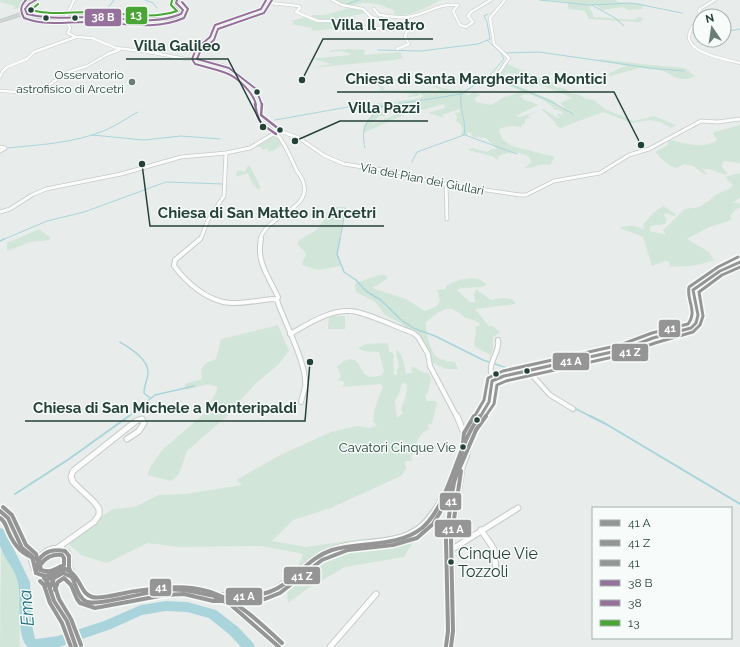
<svg xmlns="http://www.w3.org/2000/svg" width="740" height="647" font-family="Raleway,sans-serif">
<style>
.green{fill:#d1e6d8;fill-rule:evenodd}
.lines{fill:none;stroke-linecap:round;stroke-linejoin:round}
.stream-far2{stroke:#a9d4db;stroke-width:1}
.stream-far1{stroke:#a9d4db;stroke-width:1.5}
.stream{stroke:#a9d4db;stroke-width:2}
.river{fill:#a9d4db;fill-rule:evenodd}
.tertiary-tunnel{stroke:#c1cbc8;stroke-width:6;stroke-dasharray:6 3.5;stroke-linecap:butt}
.minor-far3-casing{stroke:#c5cac8;stroke-width:3.5}
.minor-far2-casing{stroke:#c5cac8;stroke-width:4.5}
.minor-far1-casing{stroke:#c5cac8;stroke-width:6}
.minor-casing{stroke:#c5cac8;stroke-width:7}
.tertiary-casing{stroke:#c5cac8;stroke-width:2}
.primary-casing{stroke:#c3ccc9;stroke-width:2}
.minor-far3{stroke:#fcfcfc;stroke-width:2.5}
.minor-far2{stroke:#fcfcfc;stroke-width:3}
.minor-far1{stroke:#fcfcfc;stroke-width:4}
.minor{stroke:#fcfcfc;stroke-width:5}
.tertiary{fill:#fcfcfc;fill-rule:evenodd}
.primary{fill:#cfd7d5;fill-rule:evenodd}
.bus-1-far1-casing{stroke:#f7fbf9;stroke-width:6}
.bus-1-casing{stroke:#f7fbf9;stroke-width:7}
.bus-2-far1-casing{stroke:#f7fbf9;stroke-width:6}
.bus-2-casing{stroke:#f7fbf9;stroke-width:7}
.bus-3-far1-casing{stroke:#f7fbf9;stroke-width:6}
.bus-3-casing{stroke:#f7fbf9;stroke-width:7}
.bus-4-far1-casing{stroke:#f7fbf9;stroke-width:4}
.bus-4-casing{stroke:#f7fbf9;stroke-width:5}
.bus-5-far1-casing{stroke:#f7fbf9;stroke-width:4}
.bus-5-casing{stroke:#f7fbf9;stroke-width:5}
.bus-6-casing{stroke:#f7fbf9;stroke-width:4}
.bus-1-far1{stroke:#969595;stroke-width:3}
.bus-1{stroke:#969595;stroke-width:4}
.bus-2-far1{stroke:#969595;stroke-width:3}
.bus-2{stroke:#969595;stroke-width:4}
.bus-3-far1{stroke:#969595;stroke-width:3}
.bus-3{stroke:#969595;stroke-width:4}
.bus-4-far1{stroke:#96719b;stroke-width:2}
.bus-4{stroke:#96719b;stroke-width:2.5}
.bus-5-far1{stroke:#96719b;stroke-width:2}
.bus-5{stroke:#96719b;stroke-width:2.5}
.bus-6{stroke:#49a634;stroke-width:2}
.bus-dot{fill:#24423a;stroke:#f7fbf9;stroke-width:1.5}
.poi-dot{fill:#697e78;stroke:#f7fbf9;stroke-width:1.5}
.labels{text-anchor:middle;dominant-baseline:central;stroke-width:3;stroke-linejoin:round;paint-order:stroke}
.far-poi-label{font-size:12px;fill:#24423a;stroke:#f7fbf9;text-anchor:end}
.far-street-label{font-size:12px;fill:#24423a;stroke:#f7fbf9}
.bus-label{font-size:13px;fill:#24423a;stroke:#f7fbf9;text-anchor:end}
.near-bus-label{font-size:16px;fill:#24423a;stroke:#f7fbf9;text-anchor:start}
.near-water-label{font-size:18px;font-style:italic;fill:#1c6f80;stroke:#f7fbf9}
.leader{fill:none;stroke:#24423a;stroke-width:1.5}
.callout-dot{fill:#24423a;stroke:#f7fbf9;stroke-width:1.5}
.callout-label{font-size:15px;text-anchor:middle;font-weight:bold;fill:#24423a;stroke:#f7fbf9;stroke-width:3;stroke-linejoin:round;paint-order:stroke}
.line-badge{stroke:#f7fbf9;stroke-width:1.5}
.badge-label{font-size:11px;text-anchor:middle;font-weight:bold;fill:#fff}
</style>
<rect width="100%" height="100%" fill="#e8edeb"/>
<!-- green -->
<g class="green">
<path d="M0,0H35C28,4 20,9 12,9L15,6L0,2Z"/>
<path d="M334,0H441C425,8 411,18 393,14L395,11C387,7 377,3 367,3C351,3 350,10 334,0Z"/>
<polygon points="547,0 616,0 618,2 645,4 642,5 643,9 628,10 623,7 602,10 596,5 589,6 594,17 635,20 638,17 643,18 641,22 637,22 589,19 585,11 569,9 567,2"/>
<path d="M353,7L362,10L366,13C348,16 327,23 310,17L313,15H325Z"/>
<path d="M305,17C317,24 333,20 346,24L328,25L338,27L339,30L331,29L313,31L311,29L313,28L291,24L295,22L291,21Z"/>
<polygon points="350,49 365,50 364,55 400,52 403,58 394,60 310,68 332,64 313,59 303,60 308,59 351,55 351,54 341,51 329,52 331,50"/>
<polygon points="600,59 641,64 685,68 695,76 688,79 681,79 674,77 664,71 640,68 610,76 608,74 620,68 627,66 601,61"/>
<path d="M503,62L549,82L553,83L556,87L566,89L571,94H578L586,99L594,100L605,109L634,121L654,116L676,125L671,128L660,122L649,120L632,123L603,112L563,127L564,129L556,126L555,122L541,109H543L558,118H560L556,113L563,115L561,111L553,109V107C546,101 535,95 525,94L518,97H522L524,100L532,102L538,105L516,116L519,117L539,111L527,116L531,117L525,120V123L520,127L513,126L501,128L499,131L503,140L512,146L555,157L550,165C540,162 535,169 525,168L531,162L530,158C521,151 509,152 499,156L497,160L494,157L468,150L472,148L487,152L492,149H497L486,138L473,137L470,132H468L467,135H461C464,128 462,125 456,121L457,116L454,113L459,112L460,109L442,115L445,118L428,113L445,108L444,104L404,115L363,133L364,125L374,114L397,108L404,110H399L385,114V116H379L371,125L401,112L412,110L418,106L399,107L419,102L380,108L356,107V105L391,102L416,99L424,96L418,93L419,96L409,97L407,96L412,95V94L374,90H379L381,88L375,83L376,82L385,88L383,90H443L422,83L414,82L424,81L422,82C432,84 441,88 451,90C457,91 461,89 467,91L465,93L468,95L475,92L480,95L475,98L476,102L491,105L504,97L522,92L517,89L496,81L499,79L554,101L563,109L564,107L560,103L572,98L540,84L532,87L527,84L536,81L516,74L506,73L504,77L499,78L496,74Z"/>
<path d="M740,125V163L723,161L722,167L727,173L726,175L709,169H702L707,173L705,175L693,166L684,164L677,168C667,166 662,159 655,152L668,145V141L670,140C685,143 704,150 717,140L713,134L714,132Z"/>
<path d="M276,135L279,139L281,146C276,148 274,153 267,151L269,148L263,150L261,147H257Z"/>
<polygon points="250,166 261,188 258,190 252,183 248,173 236,177 237,170 245,172 247,167"/>
<path d="M740,173V198L733,202L740,204V207L735,210L730,216L732,220L709,227L687,239L709,252L714,260C701,265 684,268 670,266L669,262L665,261L652,266L643,237L620,228L621,227C631,225 636,225 644,230L643,225L654,212L663,206L676,214L674,216L665,213L664,215L667,220L665,224L650,226V231L666,235L663,230L685,209L699,207L710,200L715,195L729,189L733,185L725,177Z"/>
<polygon points="331,207 346,207 337,254 341,266 318,270 302,265 303,260 306,256 305,252 297,244 299,240 318,229"/>
<polygon points="39,229 51,238 49,240 30,242 7,251 7,243"/>
<path d="M379,275H385L387,277V279L372,288L406,299L425,311L437,306L440,301L437,290L446,289V286C458,279 476,273 487,285C478,289 464,286 457,290L470,302H475L474,295L476,289L491,300L501,298L512,299L516,304L475,309L489,326H493L500,332L493,337V349L491,356C486,351 478,351 474,345L476,330L475,327L480,325C476,319 470,320 464,317C461,315 459,312 456,311C445,304 435,316 426,322C425,331 430,351 437,357C441,361 450,361 455,362L458,369H446L433,363L427,357L418,341L402,324L385,315L375,302L356,292L355,283Z"/>
<polygon points="329,316 345,316 345,329 328,329"/>
<polygon points="278,325 289,351 278,365 256,383 226,417 187,451 179,474 171,481 147,475 151,466 162,450 205,413 217,390 217,387 208,384 186,390 185,384 202,379 201,369 206,363 216,359 221,339"/>
<path d="M384,343L388,344L389,352H392L395,357L393,358L394,375H397V370L399,367L396,352L397,350C404,355 404,366 406,374L412,373L411,369L412,367C418,367 418,373 428,373L431,378L428,392L425,397L427,401H436L437,404L432,423L428,425L429,429C419,433 416,444 414,454L411,455L412,461H405L406,469L401,476L331,508L293,520L272,541L306,547L361,539L396,537L417,526L434,506L440,512L426,535L414,541L404,557L345,567L307,589L288,603L287,593L303,554L262,546L179,547L148,543L107,563L81,555L68,543L72,536L113,509L134,507L159,495L185,494L242,485L236,480L280,455L331,432L357,426L370,428L377,425L373,421C374,409 378,398 383,387L382,385L380,384L342,387L345,382L338,380L341,376L337,366C340,365 342,362 344,361C366,351 354,385 382,375L384,371L379,352L363,351L358,348L366,344ZM404,383L407,385L406,395L401,409L403,413L397,418L395,401L399,394L402,384Z"/>
<polygon points="1,550 18,578 20,646 23,647 0,647"/>
</g>
<g class="lines">
<!-- stream-far2 -->
<g class="stream-far2">
<polyline points="145,0 153,3 157,8"/>
<polyline points="540,0 589,5 632,3 682,13"/>
<polyline points="344,5 359,0"/>
<polyline points="592,5 615,18 624,26"/>
<polyline points="104,13 114,0"/>
<polyline points="724,32 740,29"/>
<polyline points="378,50 421,51 478,44 490,39 487,22 484,16 488,14"/>
<polyline points="505,53 539,52 650,68 684,71"/>
<polyline points="490,76 548,100 573,114"/>
<path d="M461,94C459,107 467,124 464,135"/>
<polyline points="275,120 348,107 385,106 461,94 490,75 504,59 501,53 487,40"/>
<polyline points="92,135 144,140 181,136 220,139"/>
<polyline points="465,135 517,154"/>
<path d="M6,148C39,145 75,143 106,130C117,125 127,118 138,112"/>
<path d="M365,148C360,127 367,119 383,106"/>
<polyline points="412,162 417,152 464,135"/>
<polyline points="2,240 47,221 84,212 166,182 223,184"/>
<polyline points="340,240 345,212"/>
</g>
<!-- stream-far1 -->
<g class="stream-far1">
<polyline points="340,239 337,254 344,272 356,280 366,291 381,300 400,319 413,328 435,336 483,360 522,373"/>
<polyline points="0,241 4,239"/>
<path d="M120,342C131,349 149,359 148,374C147,381 144,386 144,393L150,398"/>
<polyline points="574,408 592,417"/>
<polyline points="128,417 155,395 194,386"/>
</g>
<!-- stream -->
<g class="stream">
<polyline points="590,416 606,424 740,504"/>
<polyline points="15,494 69,459 129,416"/>
</g>
<!-- river -->
<path class="river" d="M0,528L4,529L30,582L32,625L35,639H37L58,636L104,621L141,605L166,601L187,602L216,610L238,627L253,643L255,647H241L230,635L209,618L187,612L166,611L142,615L111,629L59,647H28C16,639 21,597 18,583C16,570 4,559 0,546C0,541 0,533 0,528Z"/>
<!-- tertiary-tunnel -->
<polyline class="tertiary-tunnel" points="248,596 264,594 277,589"/>
<!-- minor-far3 casing -->
<g class="minor-far3-casing">
<g id="minor-far3">
<polyline points="332,0 342,5 363,9 371,17 408,28 405,37 409,44 397,49"/>
<polyline points="270,3 299,6 300,8 296,12 318,21 339,21 358,27 391,29"/>
<path d="M374,9L379,15C390,16 402,19 413,16C429,12 441,3 458,5L453,11L460,25L466,27L473,22L468,16L471,12L491,0"/>
<polyline points="701,16 699,12 700,9 715,0"/>
<path d="M700,19C666,49 719,58 740,63"/>
<polyline points="76,37 92,38 116,48 143,51 186,59 197,59 225,66 256,89 262,105"/>
<polyline points="197,59 200,52 214,40 218,29 264,13 272,0"/>
<polyline points="499,73 509,58 494,44 490,18 505,0"/>
<polyline points="0,77 2,72 7,67 27,59 34,52 76,37 68,33 70,28 65,19 74,0"/>
<polyline points="0,91 37,93 68,72 87,66 108,54 119,50"/>
</g>
</g>
<!-- minor-far2 casing -->
<g class="minor-far2-casing">
<g id="minor-far2">
<polyline points="262,104 261,115 277,130 299,138 325,156 344,164 407,174 431,182 520,195 526,195 554,181 600,173 629,155 649,149 701,121 718,122 740,119"/>
<polyline points="0,147 5,148 0,151"/>
<polyline points="446,184 447,219"/>
<polyline points="0,212 10,209 32,195 46,189 121,174 181,157 226,153 250,148 280,130"/>
<polyline points="198,240 201,238 208,220 224,196 226,153"/>
<path d="M260,240C265,216 310,210 304,185C303,179 300,175 297,171C290,157 286,144 276,133"/>
</g>
</g>
<!-- minor-far1 casing -->
<g class="minor-far1-casing">
<g id="minor-far1">
<path d="M200,239L175,260L174,266C187,283 207,301 230,303C244,304 259,300 273,299L277,300C284,322 308,365 305,387C304,392 302,397 301,402"/>
<path d="M261,239C256,262 269,277 278,297L277,300"/>
<path d="M290,334C310,323 333,307 357,312C374,316 396,327 413,333L418,337L428,354L430,366L457,417"/>
<polyline points="523,374 532,375 550,395 573,409"/>
<path d="M494,380C484,364 501,353 498,340"/>
</g>
</g>
<!-- minor casing -->
<g class="minor-casing">
<g id="minor">
<polyline points="457,416 465,436 468,437"/>
<polyline points="481,530 494,549 496,573"/>
<polyline points="451,548 454,548 518,508"/>
<polyline points="56,549 94,522 99,515 99,509 95,503 73,482 71,477 73,471 136,421 142,419 144,423 139,431 127,439"/>
<polyline points="43,577 48,583 54,601 67,621 76,647"/>
<polyline points="50,588 53,579 57,575"/>
<polyline points="216,597 231,605 279,647"/>
<polyline points="330,647 376,594"/>
<polyline points="451,647 453,631 451,540 462,468 467,454 467,441"/>
</g>
</g>
<!-- tertiary casing -->
<g class="tertiary-casing">
<g id="tertiary">
<path d="M740,261V264L722,272L695,290L700,315L698,323L693,329L655,339L621,352L496,381C490,389 494,399 490,407C485,416 477,423 473,432C460,460 451,500 430,523C406,550 367,539 337,551C315,560 297,577 279,591L277,592L275,591L274,589L275,587C293,572 311,556 332,547C363,535 403,546 426,518C446,495 455,458 468,430C473,421 483,413 486,403C489,394 484,387 492,379L620,349L651,337L689,327L694,322L696,315L691,290V289L718,270Z"/>
<path d="M0,508C13,515 15,532 23,543C26,548 32,552 35,558C42,550 52,543 63,547C65,548 69,550 70,552C73,556 71,563 72,567C73,570 75,573 76,576V577C79,584 81,595 87,599C90,600 95,600 98,600L159,588L184,586L213,593H248L250,594L252,596L250,598L248,599H213L184,592L159,594L98,606L87,605L82,603L79,600L75,593L70,580L67,577L65,576L59,577L49,580H44L38,578L32,570L29,560L19,548L7,525L0,515ZM51,552C57,551 60,551 65,555V562C59,571 52,575 42,573L38,569V566L43,558Z"/>
</g>
</g>
<!-- primary casing -->
<g class="primary-casing">
<path id="primary" d="M34,0H38L29,6L28,13C45,21 67,15 85,15C112,15 139,17 165,18L175,16L180,12L174,3L175,0H179L178,3L184,12L177,18L165,20C139,19 113,17 87,17C67,17 44,23 26,14L0,22V20L24,12L26,5Z"/>
</g>
<!-- minor-far3 -->
<use href="#minor-far3" class="minor-far3"/>
<!-- minor-far2 -->
<use href="#minor-far2" class="minor-far2"/>
<!-- minor-far1 -->
<use href="#minor-far1" class="minor-far1"/>
<!-- minor -->
<use href="#minor" class="minor"/>
<!-- tertiary -->
<use href="#tertiary" class="tertiary"/>
<!-- primary -->
<use href="#primary" class="primary"/>
<!-- bus-1-far1 casing -->
<g class="bus-1-far1-casing">
<polyline id="bus-1-far1" points="480,417 489,402 492,381 504,376 621,350 653,338 691,328 696,323 698,315 693,290 720,271 740,262"/>
</g>
<!-- bus-1 casing -->
<g class="bus-1-casing">
<g id="bus-1">
<polyline points="0,511 8,518 22,548 32,556 36,573"/>
<path d="M64,570C55,577 46,578 36,573C36,555 48,548 65,551L69,556V568L74,580"/>
<polyline points="44,578 48,583 54,601 67,621 76,647"/>
<path d="M50,588L54,578L63,573L72,577C76,585 78,598 87,602C99,606 148,591 165,590C181,588 194,592 209,595C227,599 252,598 269,592C293,584 307,558 332,550C361,541 397,548 422,528C450,504 456,446 480,416"/>
<polyline points="215,597 231,605 279,647"/>
<polyline points="451,647 453,631 451,540 461,471"/>
</g>
</g>
<!-- bus-2-far1 casing -->
<g class="bus-2-far1-casing">
<polyline id="bus-2-far1" points="485,417 494,404 497,385 506,381 622,355 655,343 693,332 700,325 703,316 699,292 722,275 740,267"/>
</g>
<!-- bus-2 casing -->
<g class="bus-2-casing">
<g id="bus-2">
<path d="M0,518C5,521 6,526 8,531C15,547 22,555 39,560"/>
<path d="M61,566C55,571 49,573 41,570L40,565C46,557 52,554 62,555L64,558V565"/>
<polyline points="40,581 44,585 50,603 62,623 71,647"/>
<polyline points="55,590 58,582 64,578 71,585 77,599 80,603 95,608 165,595 184,594 213,601 248,601 265,599 280,593 322,560 348,550 393,545 417,538 433,524 442,509 476,430 486,416"/>
</g>
</g>
<!-- bus-3-far1 casing -->
<g class="bus-3-far1-casing">
<path id="bus-3-far1" d="M474,417L484,400L488,378L503,371L620,345L652,333L688,324C698,311 686,300 689,287L718,267L738,257"/>
</g>
<!-- bus-3 casing -->
<g class="bus-3-casing">
<g id="bus-3">
<polyline points="3,507 12,515 26,545 36,554 40,570 49,572 60,567"/>
<polyline points="48,575 53,581 59,599 71,619 81,645"/>
<path d="M45,586L50,575L63,568C82,575 79,593 92,597C102,600 125,592 136,591C209,579 231,595 282,643"/>
<polyline points="446,646 448,631 446,540 452,493 457,467 462,453 464,433 474,416"/>
</g>
</g>
<!-- bus-4-far1 casing -->
<g class="bus-4-far1-casing">
<g id="bus-4-far1">
<path d="M36,0L29,4L25,9L27,14C49,20 70,17 92,17C122,17 152,26 181,14L183,10L176,3L177,0"/>
<polyline points="262,105 256,89 229,68 197,59 200,52 214,40 218,29 264,13 272,0"/>
</g>
</g>
<!-- bus-4 casing -->
<g class="bus-4-casing">
<polyline id="bus-4" points="262,104 261,115 280,130"/>
</g>
<!-- bus-5-far1 casing -->
<g class="bus-5-far1-casing">
<g id="bus-5-far1">
<path d="M26,0C20,6 20,11 24,18C47,27 69,21 94,22C124,23 154,31 184,18L188,9L182,2"/>
<path d="M256,105C254,93 237,77 226,73C216,69 205,67 195,64L192,59L196,49L210,37L215,25L261,9L266,0"/>
</g>
</g>
<!-- bus-5 casing -->
<g class="bus-5-casing">
<path id="bus-5" d="M255,104C258,123 260,123 276,134"/>
</g>
<!-- bus-6 casing -->
<g class="bus-6-casing">
<path id="bus-6" d="M38,4L31,10C52,16 73,11 95,12C123,13 150,20 177,11L171,5L172,0"/>
</g>
<!-- bus-1-far1 -->
<use href="#bus-1-far1" class="bus-1-far1"/>
<!-- bus-1 -->
<use href="#bus-1" class="bus-1"/>
<!-- bus-2-far1 -->
<use href="#bus-2-far1" class="bus-2-far1"/>
<!-- bus-2 -->
<use href="#bus-2" class="bus-2"/>
<!-- bus-3-far1 -->
<use href="#bus-3-far1" class="bus-3-far1"/>
<!-- bus-3 -->
<use href="#bus-3" class="bus-3"/>
<!-- bus-4-far1 -->
<use href="#bus-4-far1" class="bus-4-far1"/>
<!-- bus-4 -->
<use href="#bus-4" class="bus-4"/>
<!-- bus-5-far1 -->
<use href="#bus-5-far1" class="bus-5-far1"/>
<!-- bus-5 -->
<use href="#bus-5" class="bus-5"/>
<!-- bus-6 -->
<use href="#bus-6" class="bus-6"/>
</g>
<!-- markers -->
<g class="bus-dot">
<circle cx="31" cy="10" r="3.5"/>
<circle cx="46" cy="18" r="3.5"/>
<circle cx="75" cy="18" r="3.5"/>
<circle cx="257" cy="92" r="3.5"/>
<circle cx="280" cy="130" r="3.5"/>
<circle cx="527" cy="371" r="3.5"/>
<circle cx="496" cy="374" r="3.5"/>
<circle cx="477" cy="420" r="3.5"/>
<circle cx="463" cy="447" r="3.5"/>
<circle cx="451" cy="562" r="3.5"/>
</g>
<circle class="poi-dot" cx="132" cy="82" r="4"/>
<g class="labels">
<!-- far-poi labels -->
<g class="far-poi-label">
<text x="124" y="75">Osservatorio<tspan x="124" dy="14">astrofisico di Arcetri</tspan></text>
</g>
<!-- far-street labels -->
<g class="far-street-label">
<text transform="translate(422 179) rotate(11)">Via del Pian dei Giullari</text>
</g>
<!-- bus labels -->
<g class="bus-label">
<text x="456" y="447">Cavatori Cinque Vie</text>
</g>
<!-- near-bus labels -->
<g class="near-bus-label">
<text x="458" y="553">Cinque Vie<tspan x="458" dy="18">Tozzoli</tspan></text>
</g>
<!-- near-water labels -->
<g class="near-water-label">
<text transform="translate(26 608) rotate(-95)">Ema</text>
</g>
</g>
<!-- callouts -->
<path class="leader" d="M302 80L323 39H433M263 127L228 59H126M641 145L614 92H337M295 141L340 121H428M142 164L150 226H384M310 362L305 421H25"/>
<g class="callout-dot">
<circle cx="302" cy="80" r="4"/>
<circle cx="263" cy="127" r="4"/>
<circle cx="641" cy="145" r="4"/>
<circle cx="295" cy="141" r="4"/>
<circle cx="142" cy="164" r="4"/>
<circle cx="310" cy="362" r="4"/>
</g>
<g class="callout-label">
<text x="378" y="30">Villa Il Teatro</text>
<text x="177" y="51">Villa Galileo</text>
<text x="476" y="84">Chiesa di Santa Margherita a Montici</text>
<text x="384" y="113">Villa Pazzi</text>
<text x="267" y="218">Chiesa di San Matteo in Arcetri</text>
<text x="165" y="413">Chiesa di San Michele a Monteripaldi</text>
</g>
<g class="line-badge">
<rect x="125" y="6" width="23" height="19" rx="4" fill="#49a634"/>
<rect x="84" y="8" width="38" height="19" rx="4" fill="#96719b"/>
<rect x="658" y="319" width="23" height="19" rx="4" fill="#969595"/>
<rect x="611" y="343" width="38" height="19" rx="4" fill="#969595"/>
<rect x="552" y="352" width="38" height="19" rx="4" fill="#969595"/>
<rect x="439" y="492" width="23" height="19" rx="4" fill="#969595"/>
<rect x="434" y="519" width="38" height="19" rx="4" fill="#969595"/>
<rect x="283" y="566" width="38" height="19" rx="4" fill="#969595"/>
<rect x="149" y="578" width="23" height="19" rx="4" fill="#969595"/>
<rect x="225" y="587" width="38" height="19" rx="4" fill="#969595"/>
</g>
<g class="badge-label">
<text x="136" y="19">13</text>
<text x="103" y="21">38 B</text>
<text x="670" y="332">41</text>
<text x="630" y="356">41 Z</text>
<text x="571" y="365">41 A</text>
<text x="451" y="505">41</text>
<text x="453" y="533">41 A</text>
<text x="302" y="580">41 Z</text>
<text x="161" y="591">41</text>
<text x="244" y="600">41 A</text>
</g>
<!-- legend -->
<rect x="592" y="507" width="140" height="132" fill="#f7fbf9" stroke="#a3b1ad"/>
<rect x="600" y="520" width="20" height="6" fill="#969595" stroke="#a3b1ad"/>
<text x="628" y="527" font-size="12" fill="#24423a">41 A</text>
<rect x="600" y="540" width="20" height="6" fill="#969595" stroke="#a3b1ad"/>
<text x="628" y="547" font-size="12" fill="#24423a">41 Z</text>
<rect x="600" y="560" width="20" height="6" fill="#969595" stroke="#a3b1ad"/>
<text x="628" y="567" font-size="12" fill="#24423a">41</text>
<rect x="600" y="580" width="20" height="6" fill="#96719b" stroke="#a3b1ad"/>
<text x="628" y="587" font-size="12" fill="#24423a">38 B</text>
<rect x="600" y="600" width="20" height="6" fill="#96719b" stroke="#a3b1ad"/>
<text x="628" y="607" font-size="12" fill="#24423a">38</text>
<rect x="600" y="620" width="20" height="6" fill="#49a634" stroke="#a3b1ad"/>
<text x="628" y="627" font-size="12" fill="#24423a">13</text>
<!-- north arrow -->
<g transform="translate(712 28) rotate(347)"><circle r="19" fill="#f7fbf9" stroke="#a3b1ad"/>
<path d="M0-3L7 15L0 10L-7 15Z" fill="#697e78"/>
<text y="-6" font-size="11" font-weight="bold" text-anchor="middle" fill="#24423a">N</text>
</g>
</svg>
